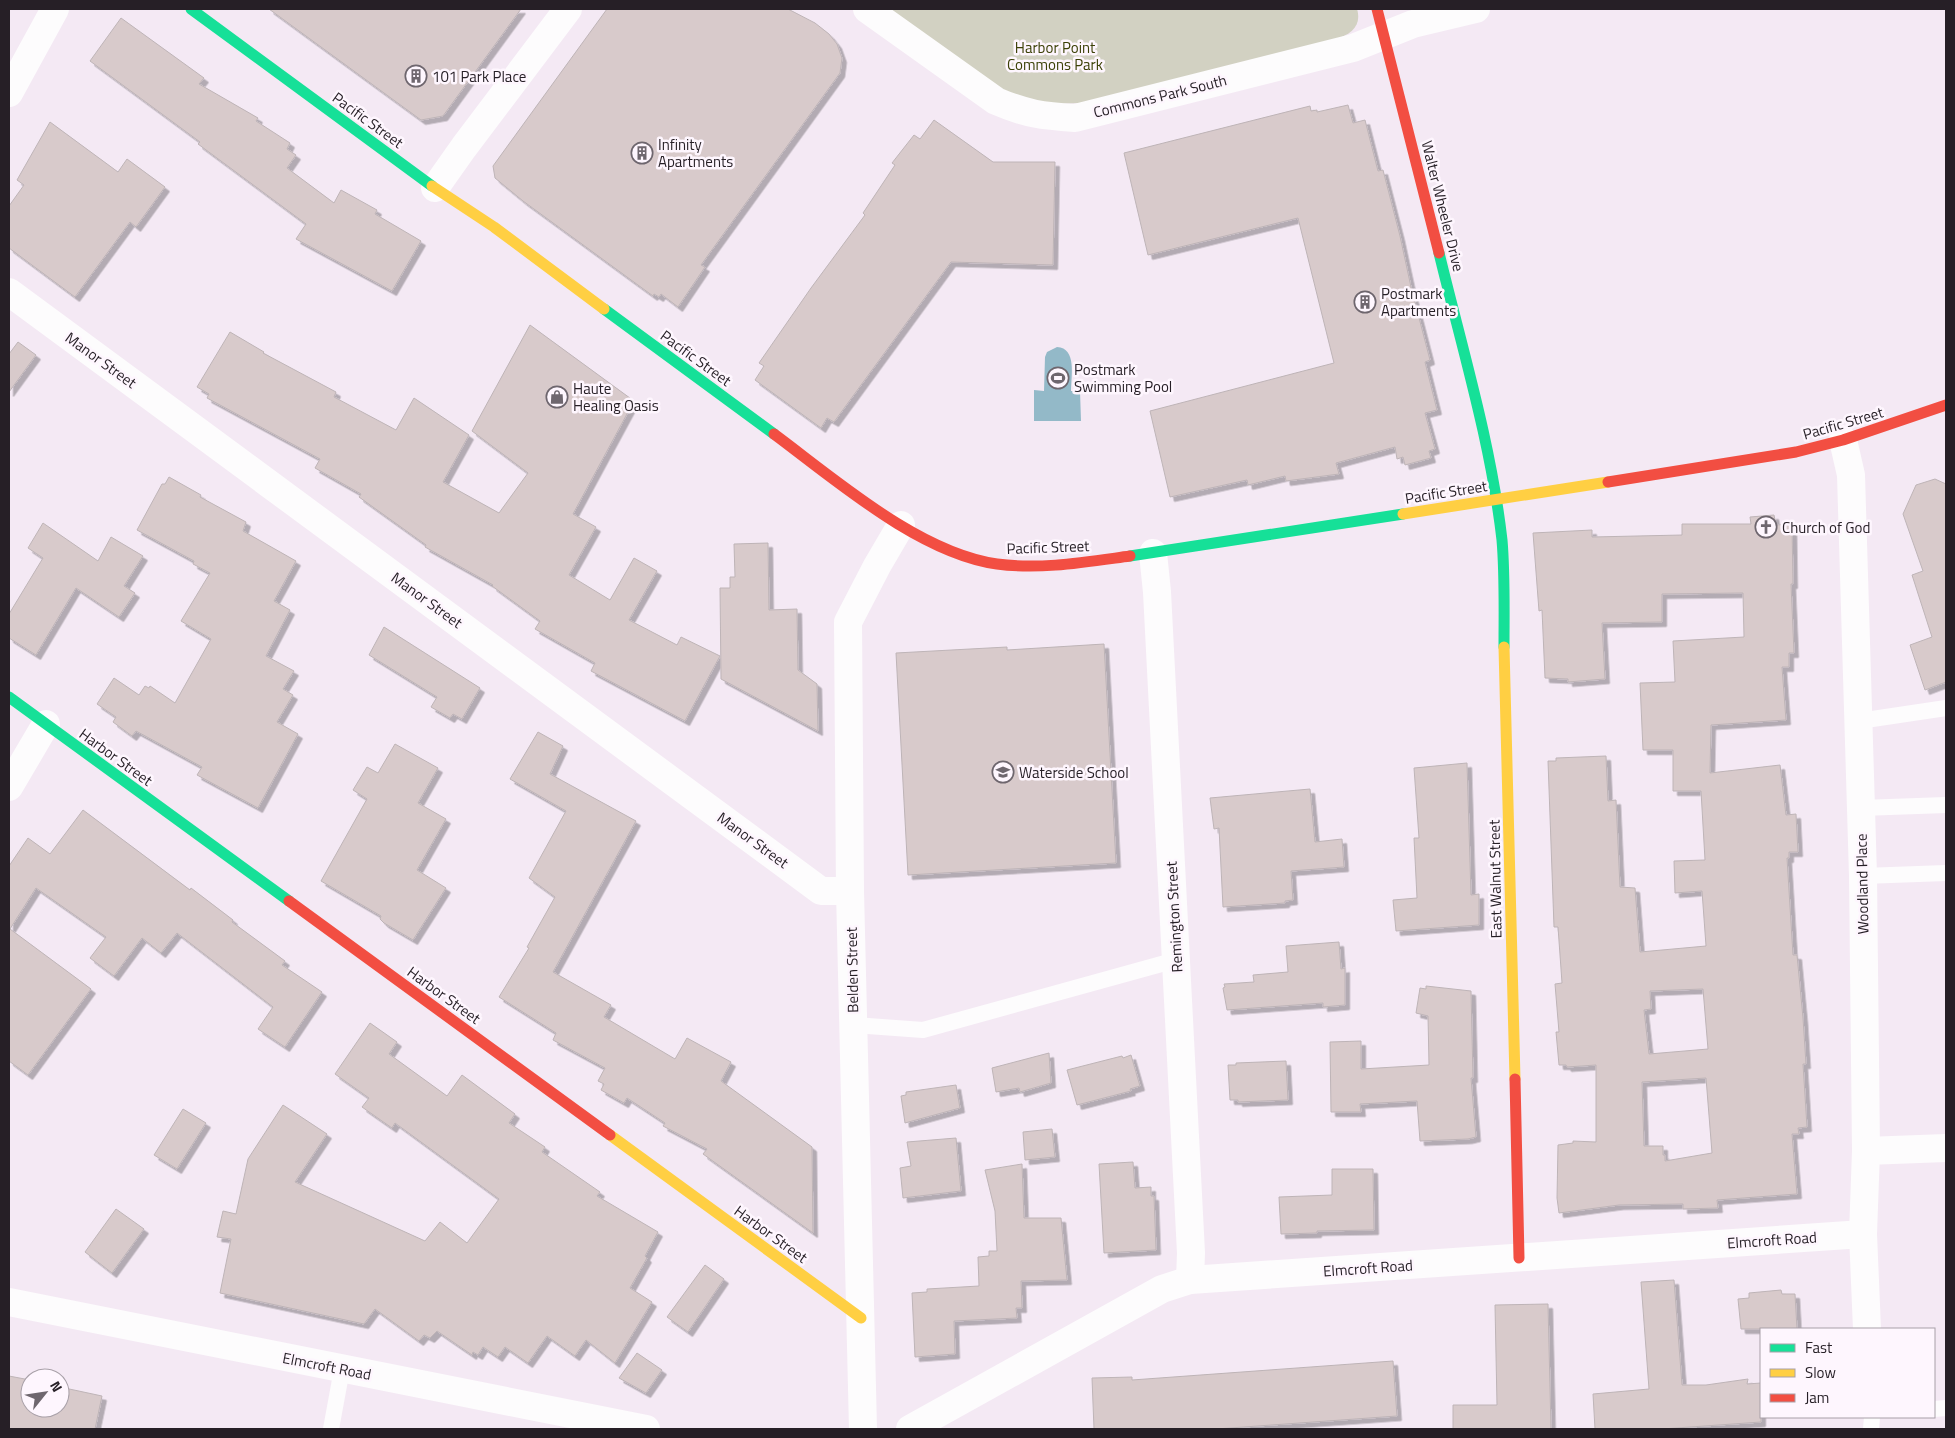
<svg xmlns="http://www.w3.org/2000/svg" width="1955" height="1438" font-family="'Titillium Web',sans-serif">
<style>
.green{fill:#d2d1c2}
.water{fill:#93b9c8}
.building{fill:#d8cacb;stroke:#beb4b7;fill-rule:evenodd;filter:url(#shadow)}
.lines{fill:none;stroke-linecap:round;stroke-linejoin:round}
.lane{stroke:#fdfcfd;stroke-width:16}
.street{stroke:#fdfcfd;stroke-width:28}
.fast{stroke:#16e098;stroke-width:11}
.slow{stroke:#ffcf43;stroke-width:11}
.jam{stroke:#f24e42;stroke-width:11}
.labels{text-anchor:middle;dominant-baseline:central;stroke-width:5;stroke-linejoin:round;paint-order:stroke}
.park-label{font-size:15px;fill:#3b4006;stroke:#fef6fe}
.poi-label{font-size:15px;fill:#261f26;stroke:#fef6fe;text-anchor:start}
.street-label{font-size:15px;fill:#261f26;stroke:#fef6fe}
</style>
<defs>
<filter id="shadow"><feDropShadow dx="4.5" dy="4.5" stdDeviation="0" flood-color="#0004"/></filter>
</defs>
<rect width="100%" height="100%" fill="#f4e9f4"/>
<!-- green -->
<path class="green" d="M887,9H1357C1362,26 1351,34 1337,39L1081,103L1055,104L1031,102L999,89Z"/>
<!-- water -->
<path class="water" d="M1057,347C1077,348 1071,376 1071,391H1080L1081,421H1034V390L1044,391L1045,357L1047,352Z"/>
<!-- building -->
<g class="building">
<polygon points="269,9 521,9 443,116 421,120"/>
<polygon points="607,9 788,9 815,23 829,34 837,44 842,58 840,73 701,265 705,267 678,307 661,294 659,297 654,294 653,296 523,201 495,178 493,166"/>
<polygon points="121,18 204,78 199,84 258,118 256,121 290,143 287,149 296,155 287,168 334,203 341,190 377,210 375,214 421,241 392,291 296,239 306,224 198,144 200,142 90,61"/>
<polygon points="1348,105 1353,123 1365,120 1378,171 1383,170 1400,236 1411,287 1430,360 1425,362 1437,410 1425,413 1435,449 1429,451 1431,458 1405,465 1403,457 1397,459 1395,447 1336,463 1339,474 1286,481 1285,476 1248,485 1247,480 1170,497 1150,411 1334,363 1298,218 1148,255 1124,153 1310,106 1311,111 1317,110 1317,112"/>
<polygon points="934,120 993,162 1055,162 1053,265 951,262 834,422 827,418 821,428 755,380 764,366 759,363 811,288 865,215 863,213 895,165 892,163 914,135 920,139"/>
<polygon points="50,122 118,172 127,159 165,187 136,227 130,222 75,297 9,248 9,206 24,185 17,180"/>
<polygon points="530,325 634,401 573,514 596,527 569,575 610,600 634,558 657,571 629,620 677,645 681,637 720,656 685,721 591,671 595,663 535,629 540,621 492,586 493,585 425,547 426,545 359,497 361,494 315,468 320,459 207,398 209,394 197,387 230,332 264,352 263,353 336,392 334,397 396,430 414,398 469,435 443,482 499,513 528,473 472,431"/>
<polygon points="18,342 36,355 9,392 9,354"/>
<polygon points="169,477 201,495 200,497 246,522 243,531 296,561 274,601 290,610 266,656 294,671 283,689 293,695 277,722 298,734 258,808 197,775 202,767 136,731 132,736 113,722 116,717 97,704 114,678 139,695 145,686 149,688 150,686 175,703 211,639 181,621 210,573 193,564 194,561 137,530 162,484 165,484"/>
<polygon points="1935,479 1946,484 1946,682 1925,690 1910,645 1932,637 1912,575 1923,571 1903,514 1916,485"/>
<path d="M1774,515L1776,525L1792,524L1793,584H1791L1794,653H1789V667H1782L1786,720L1711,725L1710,773L1780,765L1786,815L1796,814L1798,852H1789V858H1787L1793,955H1797L1803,1018L1806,1064H1803L1807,1127L1798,1128L1799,1134H1792L1797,1194L1717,1200L1718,1208L1683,1209V1204L1619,1205L1559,1213L1557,1198L1558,1145L1573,1143V1141L1596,1142V1065L1567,1067L1566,1065H1559L1556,1032H1559L1555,984L1562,983L1558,927H1554L1548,761H1556V758L1606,756L1608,801L1616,800L1620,887L1635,888L1640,952L1706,946L1702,891L1675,893L1674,861L1705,860L1701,791H1673V750H1643L1640,683L1675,682L1673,641L1744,637L1743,593L1662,594V622L1602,623L1605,679L1568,682V679L1545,678L1542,610L1539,611L1533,533L1592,530V537L1682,535V524H1751L1750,517ZM1703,989L1708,1049L1649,1054L1644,1010L1651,1009L1650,991ZM1706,1078L1712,1153L1665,1161V1155H1663V1146H1644L1642,1082Z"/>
<polygon points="43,523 98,561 111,537 143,556 124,586 135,593 119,617 76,588 36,655 9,638 9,614 43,558 28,548"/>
<polygon points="768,543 769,610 797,609 798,670 817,684 818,731 721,679 720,588 730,588 730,577 735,577 734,544"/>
<polygon points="384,627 480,688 462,719 453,714 450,718 431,707 437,697 369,655"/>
<polygon points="1104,644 1116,863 908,875 896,653 1007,647 1007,650"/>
<polygon points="538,732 563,746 550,774 636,821 553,972 611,1005 604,1017 675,1059 687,1038 731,1062 721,1081 812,1147 813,1233 703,1154 707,1149 663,1126 665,1123 627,1098 624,1103 601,1090 604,1084 598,1081 605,1068 553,1040 556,1033 499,997 529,948 527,947 555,897 529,878 566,811 510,779"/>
<polygon points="395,744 438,768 418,803 446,819 417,870 446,888 413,940 384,923 380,919 381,916 321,881 367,799 353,790 367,767 378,773"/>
<polygon points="1467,763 1471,895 1479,894 1479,925 1396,931 1393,900 1417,898 1414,838 1419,838 1414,768"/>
<polygon points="1310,789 1315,842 1342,839 1344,867 1291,871 1293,900 1285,901 1285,903 1223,907 1219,828 1214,829 1210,798"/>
<polygon points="83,810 190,890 191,888 233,920 232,922 285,961 282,965 322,992 285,1047 258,1029 273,1007 177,933 161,953 142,938 114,976 90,958 106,937 36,888 10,929 91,989 28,1075 9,1061 9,866 28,838 50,854"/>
<polygon points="1339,942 1341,969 1345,968 1345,1005 1323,1007 1323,1003 1227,1010 1223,988 1225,987 1224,984 1254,982 1253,975 1288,972 1286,946"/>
<polygon points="1426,986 1471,991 1473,1078 1471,1078 1476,1137 1468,1139 1420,1141 1417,1101 1360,1104 1361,1112 1331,1112 1330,1042 1361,1041 1361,1069 1429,1065 1428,1016 1416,1013 1420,988 1426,989"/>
<polygon points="370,1023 397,1042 389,1054 447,1096 462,1075 515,1114 509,1123 545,1147 542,1152 600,1192 597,1196 658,1232 645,1256 647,1258 630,1288 652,1302 615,1363 586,1340 575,1356 547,1336 528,1363 505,1347 498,1357 483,1347 478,1355 473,1352 472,1355 437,1331 430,1338 424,1335 419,1341 375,1309 364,1324 220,1293 231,1239 217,1237 223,1211 236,1214 248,1159 283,1105 327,1134 295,1182 425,1241 440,1222 467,1243 499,1199 395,1123 392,1128 362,1107 369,1098 335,1074"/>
<polygon points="1049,1053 1051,1083 1020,1092 1019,1088 996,1092 992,1068"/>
<polygon points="1131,1055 1140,1086 1130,1089 1131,1091 1077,1105 1067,1070 1122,1056 1123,1058"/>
<polygon points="1286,1061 1288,1100 1238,1102 1238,1100 1230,1100 1228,1065 1236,1065 1236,1063"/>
<polygon points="956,1085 960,1108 905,1123 901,1096 906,1095 906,1092"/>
<polygon points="183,1109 206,1123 177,1169 154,1155"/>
<polygon points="1052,1129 1055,1157 1025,1160 1023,1132"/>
<polygon points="956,1138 961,1191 903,1198 900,1168 911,1166 907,1142"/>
<polygon points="1133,1162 1135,1188 1151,1187 1151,1196 1154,1196 1156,1250 1104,1253 1099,1164"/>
<polygon points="1022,1164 1024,1218 1061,1218 1067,1280 1021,1281 1022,1308 1016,1308 1017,1318 954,1321 955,1354 915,1357 912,1293 927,1292 927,1289 979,1286 978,1257 989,1256 989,1251 997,1251 995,1211 985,1170"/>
<polygon points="1332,1169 1373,1169 1374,1230 1317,1231 1317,1233 1281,1234 1279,1197 1332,1195"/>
<polygon points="116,1209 144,1229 112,1273 85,1252"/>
<polygon points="705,1265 724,1279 688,1332 667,1317"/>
<polygon points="1674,1280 1682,1385 1706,1385 1748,1379 1747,1384 1761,1383 1761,1422 1662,1429 1595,1429 1593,1394 1649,1389 1641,1282"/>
<polygon points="1781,1290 1782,1294 1795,1294 1797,1329 1741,1329 1738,1299 1749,1298 1749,1293"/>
<polygon points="1548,1304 1551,1429 1453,1429 1453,1405 1497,1405 1495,1305"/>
<polygon points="637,1353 662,1370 646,1393 619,1378"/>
<polygon points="1393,1361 1397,1416 1216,1429 1094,1429 1092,1378 1132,1377 1132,1380"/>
<polygon points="9,1376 30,1380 30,1408 60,1408 60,1387 102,1396 95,1429 9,1429"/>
</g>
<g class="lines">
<!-- lane -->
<g class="lane">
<polyline points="1859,721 1946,708"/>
<polyline points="1861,808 1946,805"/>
<polyline points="1863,876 1946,873"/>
<polyline points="854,1025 923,1030 1176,960"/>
<polyline points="1934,1409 1946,1408"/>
<polyline points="331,1429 342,1369"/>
<polyline points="1871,1429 1872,1417"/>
</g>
<!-- street -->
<g class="street">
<path d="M867,9L996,101C1026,114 1043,116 1075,118L1353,48L1413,24L1476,9"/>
<polyline points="9,93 55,9"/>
<polyline points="435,188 464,147 568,9"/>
<polyline points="9,292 821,891 850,891"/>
<polyline points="1843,440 1851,475 1863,876 1866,1151 1863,1234 1867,1329"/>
<polyline points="1153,553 1157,592 1191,1253 1190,1280"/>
<polyline points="9,787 46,724"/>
<polyline points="1866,1151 1946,1148"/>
<polyline points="9,1302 646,1429"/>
<polyline points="863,1429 850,891 848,622 877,566 901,525"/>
<polyline points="910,1429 1162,1289 1190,1280 1863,1234"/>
</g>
<!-- fast -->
<g class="fast">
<polyline points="191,9 432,186"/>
<path d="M1439,253C1462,348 1491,443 1502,540C1505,575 1504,611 1504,647"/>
<polyline points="604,309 774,434"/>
<polyline points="1130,556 1403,514"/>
<polyline points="9,697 289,901"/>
</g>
<!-- slow -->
<g class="slow">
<polyline points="432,186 494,227 604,309"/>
<polyline points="1403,514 1608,482"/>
<polyline points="1504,647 1515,1079"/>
<polyline points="610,1135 861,1318"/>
</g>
<!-- jam -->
<g class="jam">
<polyline points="1377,9 1439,253"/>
<path d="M774,434C836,480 919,553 997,564C1040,570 1086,562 1130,556"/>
<polyline points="1608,482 1796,452 1843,440 1946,405"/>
<polyline points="289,901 610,1135"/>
<polyline points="1515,1079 1519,1258"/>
</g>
</g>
<!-- icons -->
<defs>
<g id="building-ring" transform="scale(1.125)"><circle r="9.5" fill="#fef6fe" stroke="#6e666e" stroke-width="1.5"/><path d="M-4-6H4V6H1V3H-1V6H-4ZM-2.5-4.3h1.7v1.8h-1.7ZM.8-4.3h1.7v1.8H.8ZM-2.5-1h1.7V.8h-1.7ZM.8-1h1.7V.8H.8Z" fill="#6e666e"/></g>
<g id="stadium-ring" transform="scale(1.125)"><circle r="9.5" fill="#fef6fe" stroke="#6e666e" stroke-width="1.5"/><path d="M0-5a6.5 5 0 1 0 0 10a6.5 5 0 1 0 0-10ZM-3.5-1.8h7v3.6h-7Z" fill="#6e666e"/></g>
<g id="shop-ring" transform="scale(1.125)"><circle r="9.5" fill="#fef6fe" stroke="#6e666e" stroke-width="1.5"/><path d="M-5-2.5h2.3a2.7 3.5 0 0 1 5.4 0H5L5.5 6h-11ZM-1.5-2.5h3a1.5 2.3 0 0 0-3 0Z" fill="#6e666e"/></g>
<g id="church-ring" transform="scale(1.125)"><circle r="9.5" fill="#fef6fe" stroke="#6e666e" stroke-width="1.5"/><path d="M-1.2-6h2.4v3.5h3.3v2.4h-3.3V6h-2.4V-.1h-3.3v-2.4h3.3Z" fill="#6e666e"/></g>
<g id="school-ring" transform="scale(1.125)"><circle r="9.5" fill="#fef6fe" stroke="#6e666e" stroke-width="1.5"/><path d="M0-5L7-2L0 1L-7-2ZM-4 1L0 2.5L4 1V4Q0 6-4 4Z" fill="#6e666e"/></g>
</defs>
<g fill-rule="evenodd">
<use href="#building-ring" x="416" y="76"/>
<use href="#building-ring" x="642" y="153"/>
<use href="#building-ring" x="1365" y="302"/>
<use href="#stadium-ring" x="1058" y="378"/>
<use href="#shop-ring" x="557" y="397"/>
<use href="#church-ring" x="1766" y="527"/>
<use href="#school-ring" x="1003" y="772"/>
</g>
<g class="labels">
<!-- park labels -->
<g class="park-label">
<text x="1055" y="47">Harbor Point<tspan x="1055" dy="17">Commons Park</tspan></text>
</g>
<!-- poi labels -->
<g class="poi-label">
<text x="432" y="76">101 Park Place</text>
<text x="658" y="144">Infinity<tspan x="658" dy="17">Apartments</tspan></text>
<text x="1381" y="293">Postmark<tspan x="1381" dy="17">Apartments</tspan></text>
<text x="1074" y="369">Postmark<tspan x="1074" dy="17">Swimming Pool</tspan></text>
<text x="573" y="388">Haute<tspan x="573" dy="17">Healing Oasis</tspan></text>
<text x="1782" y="527">Church of God</text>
<text x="1019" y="772">Waterside School</text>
</g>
<!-- street labels -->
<g class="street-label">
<text transform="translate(1160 96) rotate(-14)">Commons Park South</text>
<text transform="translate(368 120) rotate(36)">Pacific Street</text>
<text transform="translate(1443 206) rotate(76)">Walter Wheeler Drive</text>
<text transform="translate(696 358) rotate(36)">Pacific Street</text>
<text transform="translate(101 360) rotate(36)">Manor Street</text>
<text transform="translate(1843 423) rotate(-16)">Pacific Street</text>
<text transform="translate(1446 492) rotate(-9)">Pacific Street</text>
<text transform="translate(1048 547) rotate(-2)">Pacific Street</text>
<text transform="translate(427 600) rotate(36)">Manor Street</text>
<text transform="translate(116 757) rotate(36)">Harbor Street</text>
<text transform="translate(753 840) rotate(36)">Manor Street</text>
<text transform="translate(1495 879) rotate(-91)">East Walnut Street</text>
<text transform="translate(1862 884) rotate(-91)">Woodland Place</text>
<text transform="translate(1174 917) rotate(-93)">Remington Street</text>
<text transform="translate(852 970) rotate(-91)">Belden Street</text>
<text transform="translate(444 995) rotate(36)">Harbor Street</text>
<text transform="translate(771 1234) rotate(36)">Harbor Street</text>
<text transform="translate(1772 1240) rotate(-4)">Elmcroft Road</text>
<text transform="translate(1368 1268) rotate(-4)">Elmcroft Road</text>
<text transform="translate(327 1366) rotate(11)">Elmcroft Road</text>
</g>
</g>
<!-- border -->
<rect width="1955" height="1438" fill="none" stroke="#261f26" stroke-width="20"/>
<!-- legend -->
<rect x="1760" y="1328" width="175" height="90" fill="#fef6fe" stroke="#a8a0a8"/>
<rect x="1770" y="1344" width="25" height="8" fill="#16e098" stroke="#a8a0a8"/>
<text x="1805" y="1353" font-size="15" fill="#261f26">Fast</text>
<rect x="1770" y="1369" width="25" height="8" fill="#ffcf43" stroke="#a8a0a8"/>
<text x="1805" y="1378" font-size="15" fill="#261f26">Slow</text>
<rect x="1770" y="1394" width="25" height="8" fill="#f24e42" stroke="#a8a0a8"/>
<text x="1805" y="1403" font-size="15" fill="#261f26">Jam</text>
<!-- north arrow -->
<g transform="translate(45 1393) rotate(60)"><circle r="24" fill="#fef6fe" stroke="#a8a0a8"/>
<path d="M0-4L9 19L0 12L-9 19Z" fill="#6e666e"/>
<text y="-8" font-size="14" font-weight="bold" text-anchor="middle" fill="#261f26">N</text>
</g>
</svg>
